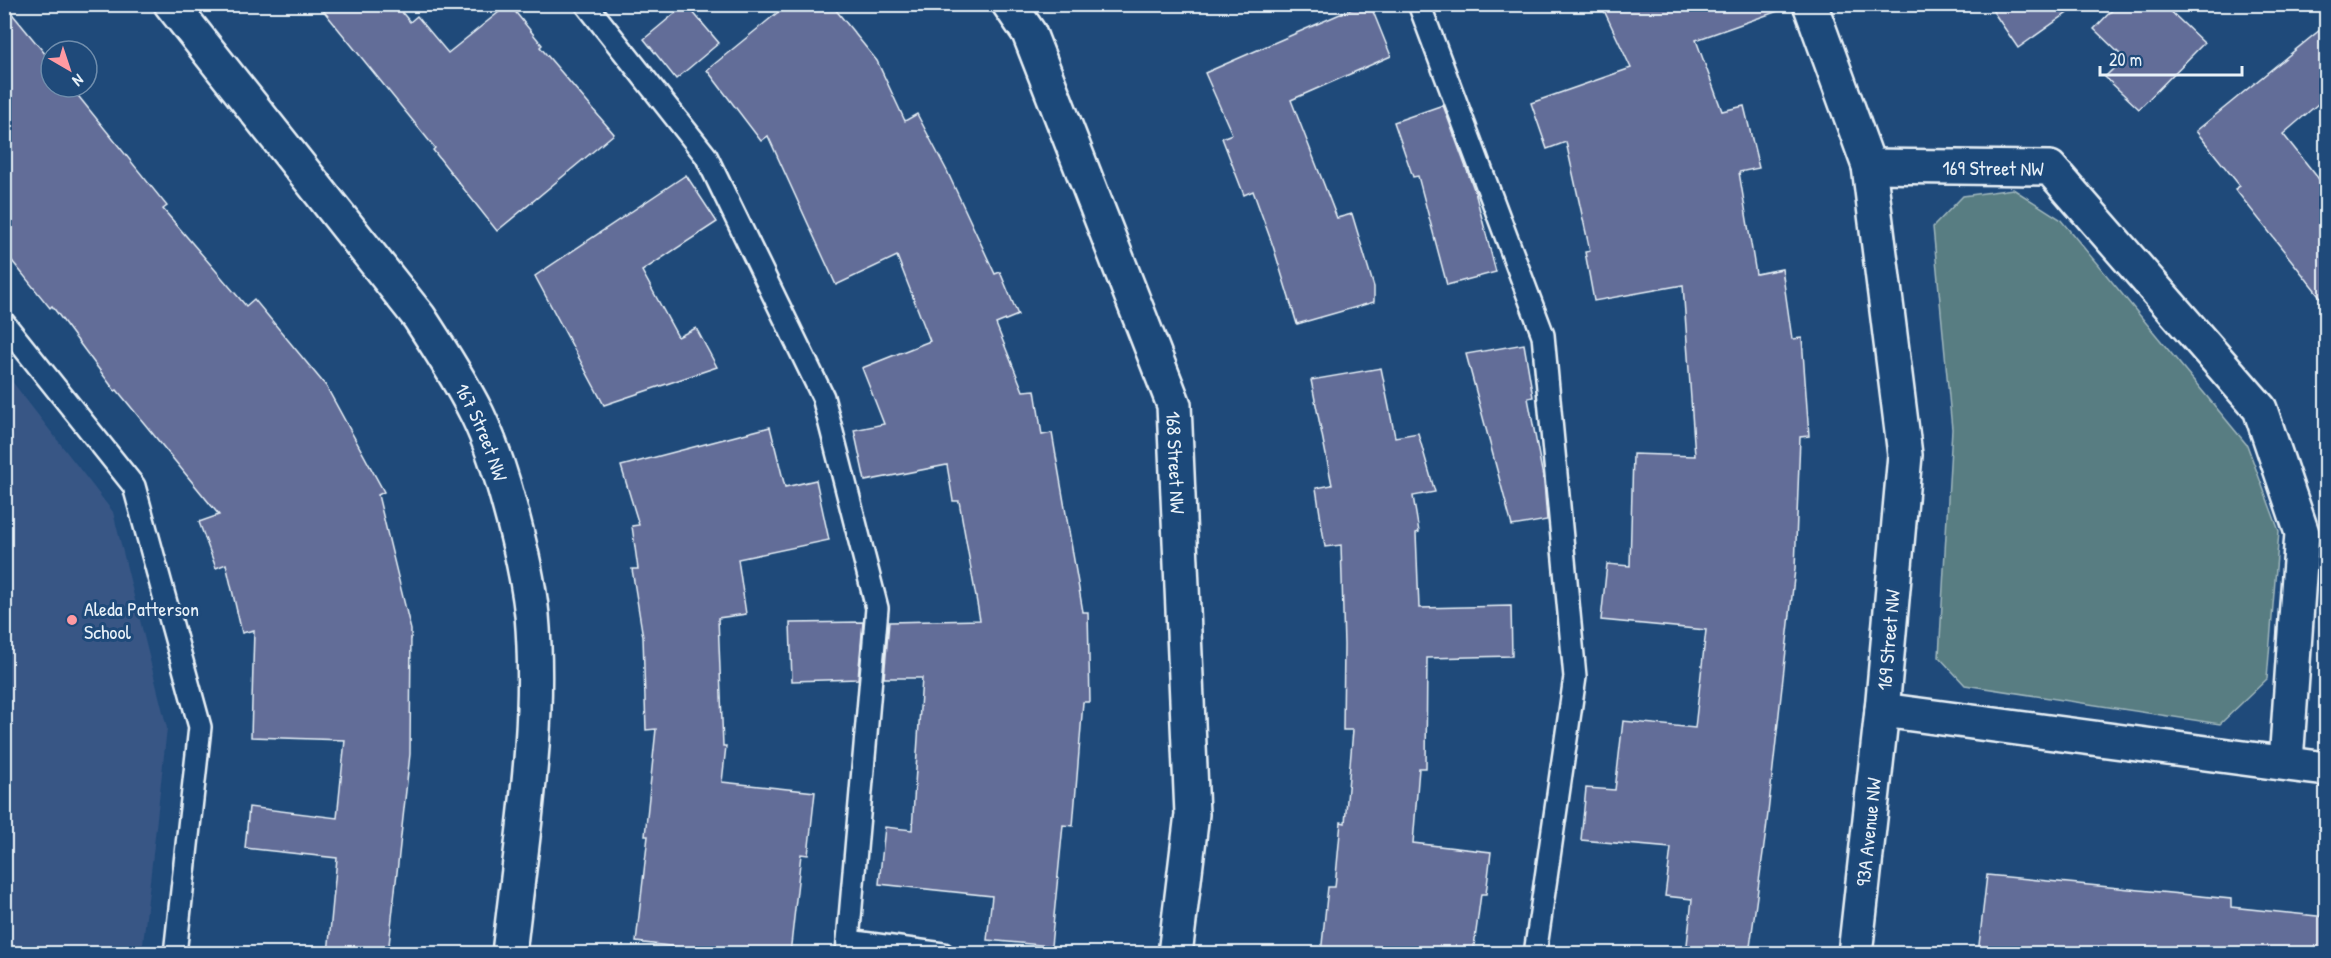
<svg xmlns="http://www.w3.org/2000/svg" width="2331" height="958" font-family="'Patrick Hand',sans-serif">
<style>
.built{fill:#375785}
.green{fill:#587d82;stroke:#a0b7bd;stroke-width:1.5}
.building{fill:#626d98;stroke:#e8f1f8;stroke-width:1.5}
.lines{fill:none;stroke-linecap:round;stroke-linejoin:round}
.service-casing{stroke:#e8f1f8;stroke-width:26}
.minor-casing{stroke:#e8f1f8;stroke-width:38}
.tertiary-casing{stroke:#e8f1f8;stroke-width:38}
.service{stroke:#1f4a7a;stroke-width:21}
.minor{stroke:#1f4a7a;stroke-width:33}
.tertiary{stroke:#1f4a7a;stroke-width:33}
.poi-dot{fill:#ff9aa2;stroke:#1f4a7a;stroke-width:2}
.labels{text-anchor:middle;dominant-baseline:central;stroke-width:6;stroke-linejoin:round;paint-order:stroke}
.street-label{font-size:20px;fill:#e8f1f8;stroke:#1f4a7a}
.poi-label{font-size:20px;fill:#e8f1f8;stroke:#1f4a7a;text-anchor:start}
</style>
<rect width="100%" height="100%" fill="#1f4a7a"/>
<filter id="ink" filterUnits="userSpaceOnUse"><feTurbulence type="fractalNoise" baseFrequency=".0167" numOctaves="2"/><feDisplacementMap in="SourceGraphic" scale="12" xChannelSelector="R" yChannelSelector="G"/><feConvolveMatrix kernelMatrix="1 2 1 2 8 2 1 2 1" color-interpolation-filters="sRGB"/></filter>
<g filter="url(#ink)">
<!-- built -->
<polygon class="built" points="4,371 113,512 167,728 142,953 5,953"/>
<!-- green -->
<polygon class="green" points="2013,189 2060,219 2247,445 2279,531 2267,679 2220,724 1965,685 1939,657 1952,429 1933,227 1963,196"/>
<!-- building -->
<g class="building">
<polygon points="4,4 51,61 51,87 71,87 167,206 163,209 246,306 254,299 326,386 384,492 378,495 411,630 410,754 388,954 328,954 337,858 245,848 249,807 337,818 345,740 251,737 254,630 242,633 226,564 216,568 199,522 219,515 117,390 115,391 52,306 50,308 4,251"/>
<polygon points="318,4 395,4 410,22 417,16 448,53 509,4 542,45 540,47 614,134 497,231 433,150 435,148"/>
<polygon points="686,4 719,43 676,79 644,39"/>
<polygon points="788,4 831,4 877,61 905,121 917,114 947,171 995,274 1000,272 1018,315 996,324 1023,391 1035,390 1042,435 1052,433 1083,612 1088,612 1090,702 1083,702 1073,826 1063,825 1051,946 987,940 992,896 879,884 885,827 912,830 922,678 884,678 889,622 980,620 959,501 953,501 947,465 865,481 854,430 884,424 862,368 930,341 897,256 836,285 768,136 761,141 707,70"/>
<polygon points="1363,4 1370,4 1391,56 1291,100 1337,218 1352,214 1374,287 1374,302 1297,324 1273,246 1253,191 1244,195 1222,138 1232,134 1205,73"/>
<polygon points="1601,4 1780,4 1781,10 1696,40 1722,111 1744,106 1759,168 1739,172 1756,274 1782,269 1792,339 1802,338 1809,436 1800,437 1795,569 1766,831 1749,954 1686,954 1692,899 1665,896 1671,848 1581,840 1586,788 1615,790 1623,721 1695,728 1706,630 1601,620 1607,564 1630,566 1633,454 1695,456 1683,285 1594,301 1585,252 1590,251 1566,142 1547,149 1531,103 1631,68"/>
<polygon points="1988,4 2080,4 2018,48"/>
<polygon points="2118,4 2163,4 2204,43 2139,109 2105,77 2124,58 2094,29"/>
<polygon points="2326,25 2326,97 2283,134 2326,188 2326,304 2235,189 2240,186 2196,131"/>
<polygon points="1443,105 1475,192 1496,272 1447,285 1418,176 1413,177 1394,122"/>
<polygon points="686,175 717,222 642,271 678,337 696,328 717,367 604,405 535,276"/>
<polygon points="1524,344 1533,397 1528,398 1544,482 1547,520 1512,526 1466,354"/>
<polygon points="1381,368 1395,437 1418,433 1435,492 1413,496 1419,532 1416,533 1419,608 1511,606 1512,656 1427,658 1426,768 1419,768 1413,843 1491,852 1486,894 1481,894 1473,954 1321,954 1328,887 1335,887 1341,822 1345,823 1353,730 1343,730 1344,645 1341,545 1325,547 1316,488 1332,485 1311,380"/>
<polygon points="770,427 785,487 816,480 829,540 738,559 746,614 718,618 723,746 726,746 722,782 815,792 808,855 801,854 790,954 736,954 636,942 648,836 645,836 656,729 646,730 643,637 632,569 638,569 632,526 639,525 621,466"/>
<polygon points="863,622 858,679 792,681 790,623"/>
<polygon points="1987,875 2231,899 2231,907 2326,917 2326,954 1978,954"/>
</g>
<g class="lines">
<!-- service casing -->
<g class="service-casing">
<g id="service">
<polyline points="586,4 706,156 823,397 877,608 848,941"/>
<polyline points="1419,4 1543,335 1575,677 1535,954"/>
<polyline points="4,323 134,486 200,727 175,954"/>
<polyline points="847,953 848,941 943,954"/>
</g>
</g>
<!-- minor casing -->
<g class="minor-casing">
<g id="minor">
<path id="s1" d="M171,4L419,317C440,349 460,380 477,414C491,443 501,474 509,504C519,540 528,578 532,615C542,727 521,842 509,954"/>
<polyline points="1810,4 1869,166 1905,455 1882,710 1855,954"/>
<path id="s2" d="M1869,166L2050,168L2260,409L2302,533L2286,762"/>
<polyline points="1882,710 2326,769"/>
</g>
</g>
<!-- tertiary casing -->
<g class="tertiary-casing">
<g id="tertiary">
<path id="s3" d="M1009,4L1029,33L1174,405L1192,814L1175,954"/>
</g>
</g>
<!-- service -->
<use href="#service" class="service"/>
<!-- minor -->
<use href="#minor" class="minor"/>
<!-- tertiary -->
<use href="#tertiary" class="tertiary"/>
</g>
</g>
<!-- markers -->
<circle class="poi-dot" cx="72" cy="620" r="6"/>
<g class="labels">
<!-- street labels -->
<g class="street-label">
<text stroke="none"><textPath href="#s2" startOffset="124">169 Street NW</textPath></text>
<text stroke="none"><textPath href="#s1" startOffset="531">167 Street NW</textPath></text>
<text stroke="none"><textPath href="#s3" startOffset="492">168 Street NW</textPath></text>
<text transform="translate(1888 640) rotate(-85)">169 Street NW</text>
<text transform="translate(1868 832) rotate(-84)">93A Avenue NW</text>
</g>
<!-- poi labels -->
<g class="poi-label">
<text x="84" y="608">Aleda Patterson<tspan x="84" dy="23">School</tspan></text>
</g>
</g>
<!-- margin -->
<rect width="2331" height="958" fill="none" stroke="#1f4a7a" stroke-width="24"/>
<rect x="12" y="12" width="2307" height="934" fill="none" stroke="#e8f1f8" stroke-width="2" filter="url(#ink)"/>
<!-- north arrow -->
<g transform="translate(69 69) rotate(141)"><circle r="28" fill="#1f4a7a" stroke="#6f8dac" stroke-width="1.5"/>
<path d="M0-4.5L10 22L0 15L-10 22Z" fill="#ff9aa2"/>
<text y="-9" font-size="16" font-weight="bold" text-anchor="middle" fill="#e8f1f8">N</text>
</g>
<!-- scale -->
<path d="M2100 66v9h142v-9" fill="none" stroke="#e8f1f8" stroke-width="3"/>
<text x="2109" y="66" font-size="18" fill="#e8f1f8" stroke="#1f4a7a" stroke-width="4.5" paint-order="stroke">20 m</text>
</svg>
